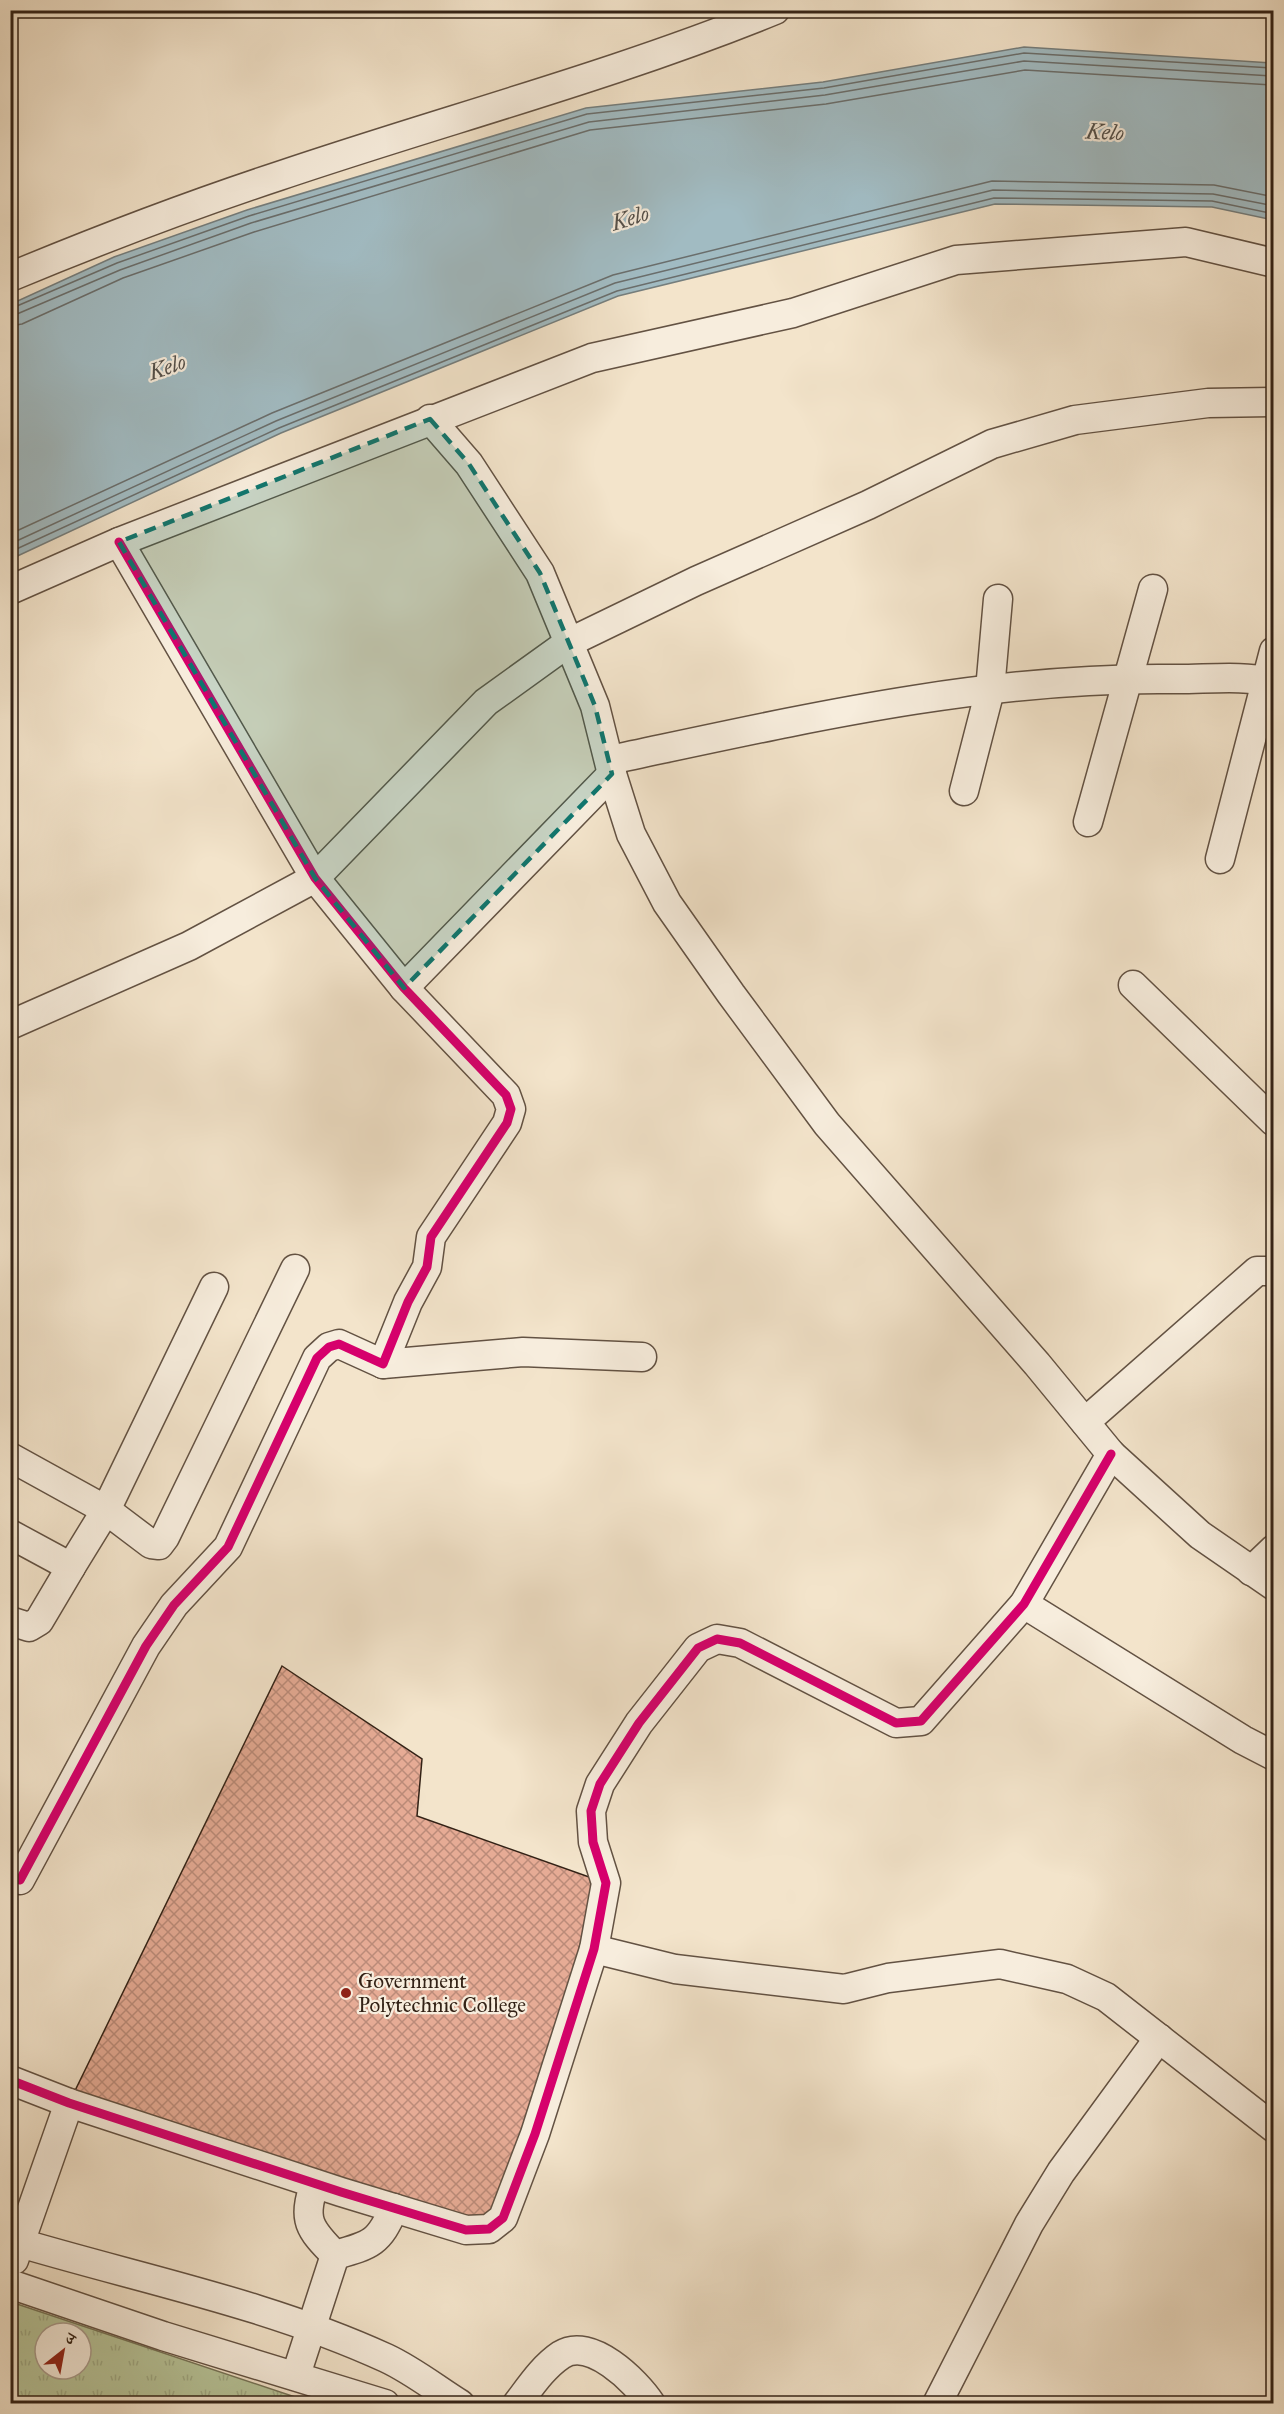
<svg xmlns="http://www.w3.org/2000/svg" width="1284" height="2414" font-family="'IM FELL Great Primer','Noto Serif Devanagari',serif">
<style>
.grass{fill:url(#grass-tufts);stroke:#757458;stroke-width:1.5;fill-rule:evenodd}
.water{fill:#a1bbc2;stroke:#757e7d;stroke-width:1.5}
.lines{fill:none;stroke-linecap:round;stroke-linejoin:round}
.shore{stroke:#6a6e6c;stroke-width:1.5}
.building{fill:url(#building-cross-hatch);stroke:#332216;stroke-width:1.5}
.minor-casing{stroke:#635243;stroke-width:31}
.minor{stroke:#f7eddd;stroke-width:28}
.cycleway-casing{stroke:#f7eddd;stroke-width:13}
.cycleway{stroke:#d6006c;stroke-width:9}
.marked{fill:#0f766e;fill-opacity:0.2;stroke:#0f766e;stroke-width:4.5;stroke-dasharray:12 8;stroke-linejoin:round}
.poi-dot{fill:#8f2418;stroke:#f7eddd;stroke-width:2}
.labels{text-anchor:middle;dominant-baseline:central;stroke-width:4.5;stroke-linejoin:round;paint-order:stroke}
.poi-label{font-size:21px;fill:#332216;stroke:#f7eddd;text-anchor:start}
.water-label{font-size:22px;font-style:italic;fill:#54504a;stroke:#f7eddd}
</style>
<defs>
<pattern id="grass-tufts" width="24" height="20" patternUnits="userSpaceOnUse" patternTransform="scale(1.5)"><rect width="24" height="20" fill="#b7c59a"/><path d="M3 7l-1-3M5 7V3M7 7l1-3M15 17l-1-3M17 17v-4M19 17l1-3" fill="none" stroke="#9ea984"/></pattern>
<pattern id="building-cross-hatch" width="8" height="8" patternUnits="userSpaceOnUse" patternTransform="scale(1.5)"><rect width="8" height="8" fill="#e6ab95"/><path d="M0 0l8 8M0 8l8-8" fill="none" stroke="#bb8b79"/></pattern>
</defs>
<rect width="100%" height="100%" fill="#f3e4cb"/>
<filter id="stains"><feTurbulence type="fractalNoise" baseFrequency=".00333" numOctaves="4"/><feColorMatrix values="0 0 0 0 .2 0 0 0 0 .09 0 0 0 0 .02 0 0 0 .5 -.17"/></filter>
<radialGradient id="worn" r=".72"><stop offset=".6" stop-color="#630" stop-opacity="0"/><stop offset="1" stop-color="#630" stop-opacity=".3"/></radialGradient>
<!-- grass -->
<path class="grass" d="M11,2302L313,2403H11ZM45,2333H81V2369H45Z"/>
<!-- water -->
<polygon class="water" points="1024,47 1273,63 1273,220 1212,207 995,204 618,296 281,433 11,559 11,304 114,257 247,210 586,108 823,82"/>
<g class="lines">
<!-- shore -->
<g class="shore">
<polyline points="10,309 117,263 249,216 587,114 824,88 1024,53 1274,68"/>
<polyline points="10,317 120,270 251,223 589,122 825,95 1024,61 1274,76"/>
<polyline points="10,326 22,324 123,278 254,232 590,130 826,104 1025,70 1274,85"/>
<polyline points="10,534 272,413 613,275 992,181 1214,185 1274,197"/>
<polyline points="10,544 276,421 615,283 993,190 1213,194 1274,206"/>
<polyline points="10,552 279,428 617,291 994,198 1212,201 1274,214"/>
</g>
</g>
<!-- building -->
<polygon class="building" points="282,1666 422,1759 417,1816 606,1883 489,2229 69,2103"/>
<g class="lines">
<!-- minor casing -->
<g class="minor-casing">
<g id="minor">
<path d="M10,277C99,240 188,206 279,176C444,120 613,76 775,10"/>
<polyline points="430,419 469,464 540,573 595,706 612,774 631,834 667,903 731,994 827,1124 1037,1364 1111,1454 1200,1535 1274,1586"/>
<polyline points="10,590 119,542 592,358 793,313 956,260 1186,242 1274,263"/>
<path d="M610,760C795,721 980,677 1170,679C1203,680 1242,674 1274,683"/>
<polyline points="964,791 990,690 998,599"/>
<polyline points="1088,822 1153,589"/>
<polyline points="1220,859 1274,651"/>
<polyline points="1133,985 1274,1122"/>
<polyline points="404,988 612,774"/>
<polyline points="10,1025 189,946 315,878 486,702 568,643 696,581 868,505 992,444 1075,420 1208,403 1274,402"/>
<polyline points="383,1364 523,1352 642,1357"/>
<polyline points="1085,1422 1257,1271 1274,1271"/>
<polyline points="10,1457 106,1510 214,1287"/>
<polyline points="10,1534 71,1567 106,1510 151,1544 159,1545 165,1537 295,1269"/>
<polyline points="1251,1571 1274,1549"/>
<polyline points="1024,1604 1243,1740 1274,1756"/>
<polyline points="10,1621 29,1627 39,1621 71,1567"/>
<polyline points="20,1880 146,1646 174,1605 228,1547 317,1358 329,1347 339,1344 383,1364 408,1302 427,1267 431,1237 507,1123 511,1109 506,1095 404,988 315,878 119,542"/>
<polyline points="594,1949 675,1969 844,1989 888,1978 1000,1964 1067,1979 1106,1997 1274,2128"/>
<polyline points="10,2080 69,2103 341,2192 466,2230 489,2229 503,2218 535,2134 594,1949 606,1883 593,1842 591,1811 600,1784 639,1723 698,1648 717,1639 740,1643 896,1723 921,1721 1024,1604 1111,1454"/>
<path d="M315,2184C301,2219 310,2230 335,2255C371,2245 379,2243 394,2208"/>
<path d="M10,2240C136,2278 266,2303 386,2358C412,2370 436,2389 460,2404"/>
<polyline points="14,2260 69,2103"/>
<polyline points="10,2284 163,2336 385,2404"/>
<polyline points="296,2375 335,2255"/>
<path d="M517,2404C530,2387 543,2367 561,2355C590,2336 636,2381 651,2404"/>
<polyline points="937,2404 1029,2224 1061,2172 1159,2038"/>
</g>
</g>
<!-- minor -->
<use href="#minor" class="minor"/>
<!-- cycleway casing -->
<g class="cycleway-casing">
<g id="cycleway">
<polyline points="20,1880 146,1646 174,1605 228,1547 317,1358 329,1347 339,1344 383,1364 408,1302 427,1267 431,1237 507,1123 511,1109 506,1095 404,988 315,878 119,542"/>
<polyline points="10,2080 69,2103 341,2192 466,2230 489,2229 503,2218 535,2134 594,1949 606,1883 593,1842 591,1811 600,1784 639,1723 698,1648 717,1639 740,1643 896,1723 921,1721 1024,1604 1111,1454"/>
</g>
</g>
<!-- cycleway -->
<use href="#cycleway" class="cycleway"/>
</g>
<!-- marked area -->
<path class="marked" d="M430,419L469,464L540,573L595,706L612,774L404,988L315,878L119,542Z"/>
<!-- markers -->
<circle class="poi-dot" cx="346" cy="1993" r="6"/>
<g class="labels">
<!-- poi labels -->
<g class="poi-label">
<text x="358" y="1981">Government<tspan x="358" dy="24">Polytechnic College</tspan></text>
</g>
<!-- water labels -->
<g class="water-label">
<text transform="translate(1105 132) rotate(3)">Kelo</text>
<text transform="translate(630 218) rotate(-17)">Kelo</text>
<text transform="translate(167 367) rotate(-19)">Kelo</text>
</g>
</g>
<!-- margin -->
<rect width="1284" height="2414" fill="none" stroke="#f3e4cb" stroke-width="36"/>
<rect x="12" y="12" width="1260" height="2390" fill="none" stroke="#332216" stroke-width="3"/>
<rect x="18" y="18" width="1248" height="2378" fill="none" stroke="#332216" stroke-width="1.5"/>
<!-- north arrow -->
<g transform="translate(63 2351) rotate(31)"><circle r="28" fill="#f7eddd" stroke="#a99c8d" stroke-width="1.5"/>
<path d="M0-4.5L10 22L0 15L-10 22Z" fill="#8f2418"/>
<text y="-9" font-size="16" font-weight="bold" text-anchor="middle" fill="#332216">उ</text>
</g>
<rect width="100%" height="100%" filter="url(#stains)"/>
<rect width="100%" height="100%" fill="url(#worn)"/>
</svg>
